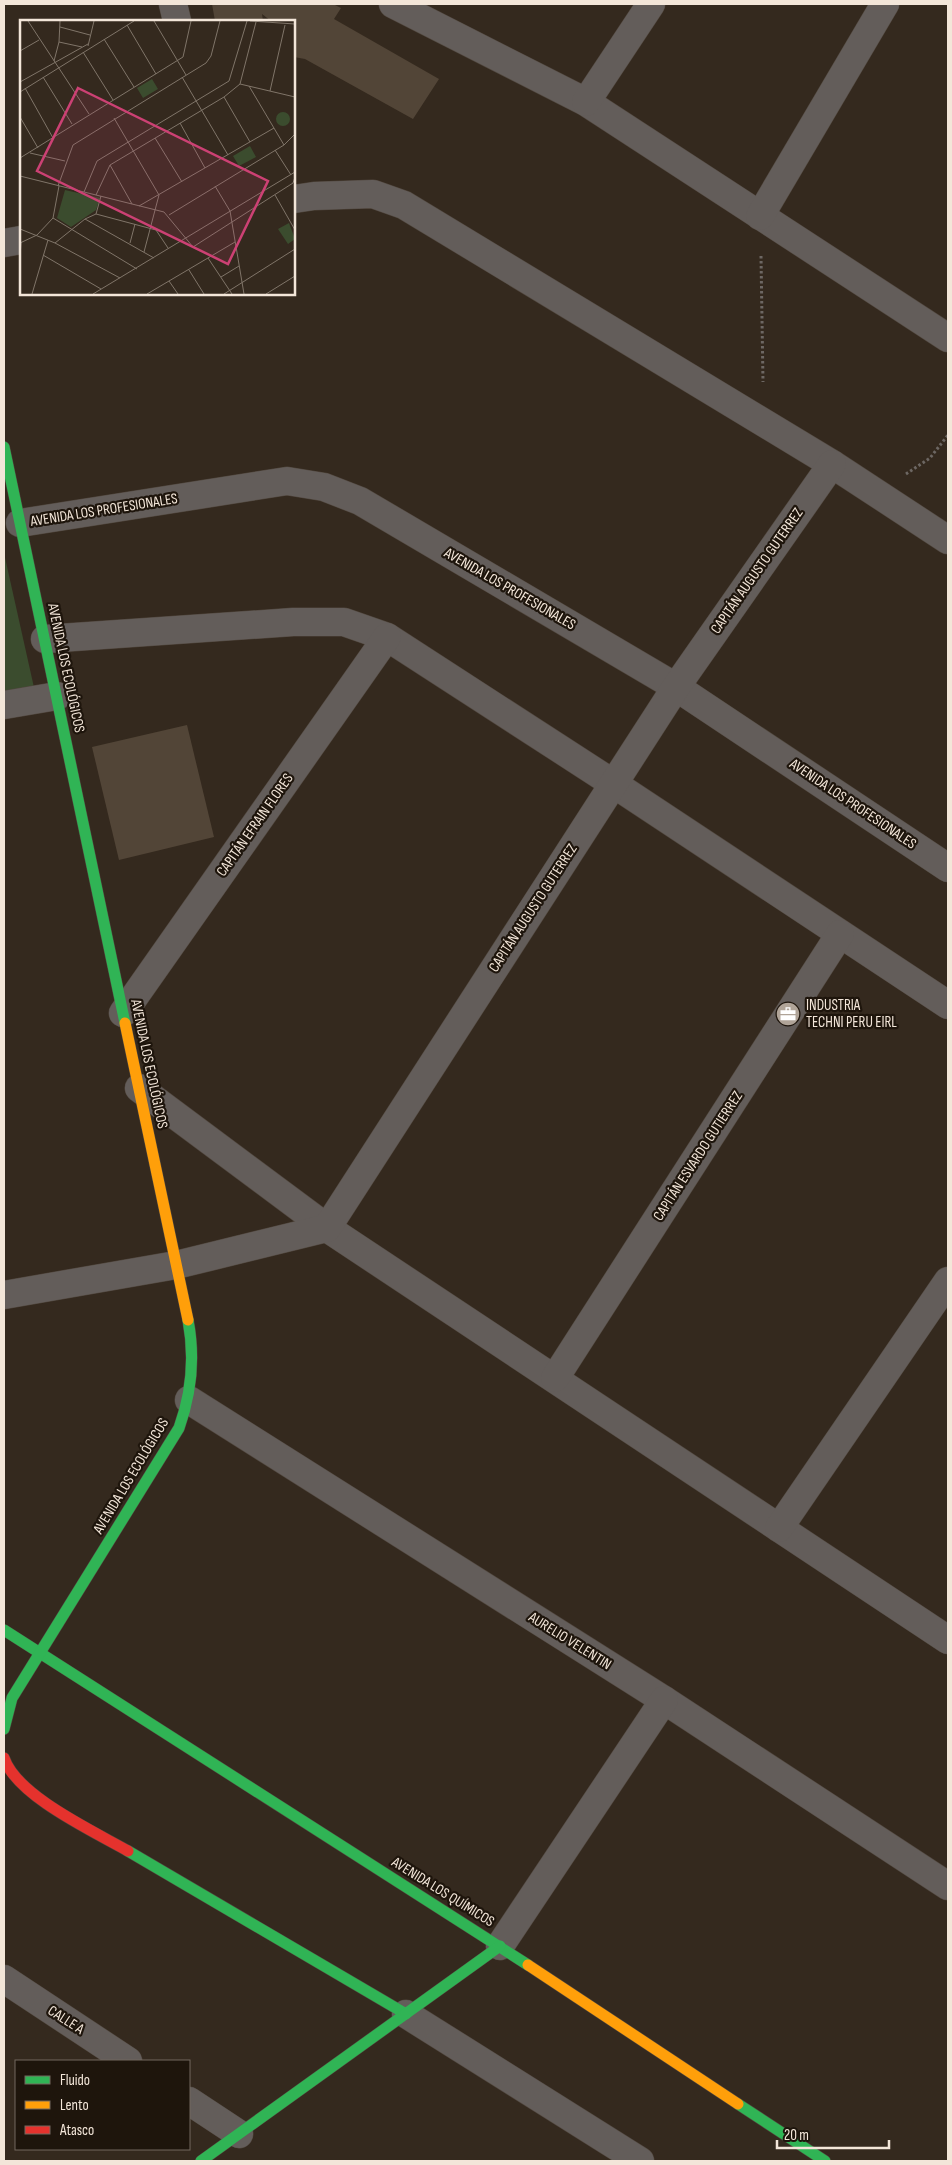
<svg xmlns="http://www.w3.org/2000/svg" width="952" height="2165" font-family="'Sofia Sans Condensed',sans-serif">
<style>
.green{fill:#3b4c2e}
.building{fill:#524537}
.lines{fill:none;stroke-linecap:round;stroke-linejoin:round}
.street-casing{stroke:#51473e;stroke-width:29}
.fast-casing{stroke:#51473e;stroke-width:12}
.slow-casing{stroke:#51473e;stroke-width:12}
.jam-casing{stroke:#51473e;stroke-width:12}
.path{stroke:#6d6763;stroke-width:3;stroke-dasharray:2.5 2.5;stroke-linecap:butt}
.street{stroke:#635d5a;stroke-width:28}
.fast{stroke:#30b455;stroke-width:11}
.slow{stroke:#ff9f0a;stroke-width:11}
.jam{stroke:#e5322d;stroke-width:11}
.labels{text-anchor:middle;dominant-baseline:central;stroke-width:4.5;stroke-linejoin:round;paint-order:stroke}
.street-label{font-size:15px;fill:#f3e6d9;stroke:#1e150c}
.poi-label{font-size:15px;fill:#f3e6d9;stroke:#1e150c;text-anchor:start}
.inset-road{fill:none;stroke:#807569;stroke-width:1}
.view{fill:#cc4174;fill-opacity:0.15;stroke:#cc4174;stroke-width:2.5}
.inset-edge{fill:none;stroke:#f3e6d9;stroke-width:2.5}
</style>
<rect width="100%" height="100%" fill="#34291e"/>
<!-- green -->
<polygon class="green" points="4,553 35,692 4,698"/>
<!-- building -->
<g class="building">
<polygon points="212,4 333,4 341,8 334,19 439,79 413,119 305,59 294,57 294,21 271,21 262,14 263,21 215,21"/>
<polygon points="187,725 214,837 119,860 92,747"/>
</g>
<g class="lines">
<!-- street casing -->
<g class="street-casing">
<g id="street">
<polyline points="173,4 177,21"/>
<polyline points="393,4 586,102 948,338"/>
<polyline points="586,102 651,4"/>
<polyline points="294,199 314,196 373,194 404,205 832,464 948,540"/>
<polyline points="760,216 885,4"/>
<polyline points="4,243 21,240"/>
<polyline points="20,523 287,481 324,487 360,501 676,687 948,868"/>
<polyline points="45,639 293,622 344,622 387,637 614,784 948,1005"/>
<polyline points="4,705 57,696"/>
<polyline points="123,1013 387,637"/>
<polyline points="139,1088 327,1228 948,1640"/>
<polyline points="4,1295 176,1265 327,1228 676,687 832,464"/>
<polyline points="555,1378 840,934"/>
<polyline points="189,1400 664,1700 948,1886"/>
<polyline points="779,1528 948,1281"/>
<polyline points="500,1946 664,1700"/>
<polyline points="4,1979 128,2061"/>
<polyline points="406,2014 640,2161"/>
<polyline points="189,2101 239,2134"/>
</g>
</g>
<!-- fast casing -->
<g class="fast-casing">
<g id="fast">
<polyline points="4,447 125,1023"/>
<polyline points="4,1630 528,1965"/>
<path d="M4,1729L12,1698L179,1428C192,1392 195,1357 188,1320"/>
<polyline points="128,1851 406,2014"/>
<polyline points="738,2104 825,2161"/>
<polyline points="201,2161 500,1946"/>
</g>
</g>
<!-- slow casing -->
<g class="slow-casing">
<g id="slow">
<polyline points="125,1023 188,1320"/>
<polyline points="528,1965 738,2104"/>
</g>
</g>
<!-- jam casing -->
<g class="jam-casing">
<path id="jam" d="M4,1758C17,1796 93,1831 128,1851"/>
</g>
<!-- path -->
<g class="path">
<polyline points="761,256 763,382"/>
<polyline points="906,474 930,458 948,435"/>
</g>
<!-- street -->
<use href="#street" class="street"/>
<!-- fast -->
<use href="#fast" class="fast"/>
<!-- slow -->
<use href="#slow" class="slow"/>
<!-- jam -->
<use href="#jam" class="jam"/>
</g>
<!-- icons -->
<defs>
<g id="office-disc" transform="scale(1.25)"><circle r="9.5" fill="#b0a498" stroke="#1e150c"/><path d="M-6-3h4V-5.5h4V-3h4V5H-6ZM-1-4.5V-3h2v-1.5ZM-6 0V1H6V0Z" fill="#fff"/></g>
</defs>
<g fill-rule="evenodd">
<use href="#office-disc" x="788" y="1014"/>
</g>
<g class="labels">
<!-- street labels -->
<g class="street-label">
<text transform="translate(104 510) rotate(-9)">AVENIDA LOS PROFESIONALES</text>
<text transform="translate(757 571) rotate(-55)">CAPITÁN AUGUSTO GUTERREZ</text>
<text transform="translate(510 589) rotate(30)">AVENIDA LOS PROFESIONALES</text>
<text transform="translate(66 668) rotate(78)">AVENIDA LOS ECOLÓGICOS</text>
<text transform="translate(853 804) rotate(34)">AVENIDA LOS PROFESIONALES</text>
<text transform="translate(255 825) rotate(-55)">CAPITÁN EFRAIN FLORES</text>
<text transform="translate(533 908) rotate(-57)">CAPITÁN AUGUSTO GUTERREZ</text>
<text transform="translate(149 1064) rotate(78)">AVENIDA LOS ECOLÓGICOS</text>
<text transform="translate(698 1156) rotate(-57)">CAPITÁN ESVARDO GUTIERREZ</text>
<text transform="translate(131 1476) rotate(-59)">AVENIDA LOS ECOLÓGICOS</text>
<text transform="translate(570 1641) rotate(32)">AURELIO VELENTIN</text>
<text transform="translate(443 1892) rotate(32)">AVENIDA LOS QUÍMICOS</text>
<text transform="translate(66 2020) rotate(33)">CALLE A</text>
</g>
<!-- poi labels -->
<g class="poi-label">
<text x="806" y="1005">INDUSTRIA<tspan x="806" dy="17">TECHNI PERU EIRL</tspan></text>
</g>
</g>
<!-- overview -->
<g transform="translate(20 20)">
<rect width="275" height="275" fill="#34291e"/>
<path d="M132,59L138,69L123,78L117,68ZM256 99a7 7 0 1 1 14 0a7 7 0 1 1-14 0ZM230,126L236,137L219,146L213,136ZM45,170L80,178L76,190L51,207L37,198ZM269,203L275,219L268,224L258,209Z" fill="#3b4c2e"/>
<path class="inset-road" d="M8,1L69,94M134,1L166,55M230,1L275,4M107,5L136,54M40,7L70,15M84,19L114,67M39,22L62,27M68,26L74,1M0,31L19,20M63,32L93,80M34,41L39,22L40,1M23,57L52,104M162,57L208,135M0,62L68,24M220,64L275,77M229,66L264,125M5,68L33,118M250,71L265,5M0,72L114,1M204,77L230,122M0,97L18,128M94,98L139,175L124,232M160,103L185,148M135,118L162,162M255,130L271,155M10,133L45,141M0,138L163,37L171,1M90,145L112,184M0,156L144,192L173,227L212,202M38,166L53,125L186,43L191,36L200,1M195,166L210,191M64,172L77,141L209,61L227,1M76,175L90,145L204,77L220,64L236,2M255,175L275,210M119,186L254,108M210,191L224,274M76,194L81,176M149,195L264,125L275,114M33,198L117,249M65,199L134,238M212,202L273,163L275,157M0,209L35,223L100,258M0,223L17,215L33,198L39,166M35,223L65,199L76,194L136,210L148,228M110,223L115,204M23,235L81,269M0,237L1,222M188,238L212,274M169,250L184,274M201,257L219,246M149,261L158,274M12,274L28,220M73,274L275,152M127,274L215,222M204,274L275,229M246,274L275,256"/>
<path class="view" d="M58,68L248,161L208,244L17,151Z"/>
<rect width="275" height="275" class="inset-edge"/>
</g>
<!-- border -->
<rect width="952" height="2165" fill="none" stroke="#f3e6d9" stroke-width="10"/>
<!-- legend -->
<rect x="15" y="2060" width="175" height="90" fill="#1e150c" stroke="#73695e"/>
<rect x="25" y="2076" width="25" height="8" fill="#30b455" stroke="#73695e"/>
<text x="60" y="2085" font-size="15" fill="#f3e6d9">Fluido</text>
<rect x="25" y="2101" width="25" height="8" fill="#ff9f0a" stroke="#73695e"/>
<text x="60" y="2110" font-size="15" fill="#f3e6d9">Lento</text>
<rect x="25" y="2126" width="25" height="8" fill="#e5322d" stroke="#73695e"/>
<text x="60" y="2135" font-size="15" fill="#f3e6d9">Atasco</text>
<!-- scale -->
<path d="M777 2140v8h112v-8" fill="none" stroke="#f3e6d9" stroke-width="2.5"/>
<text x="784" y="2140" font-size="15" fill="#f3e6d9" stroke="#1e150c" stroke-width="4" paint-order="stroke">20 m</text>
</svg>
